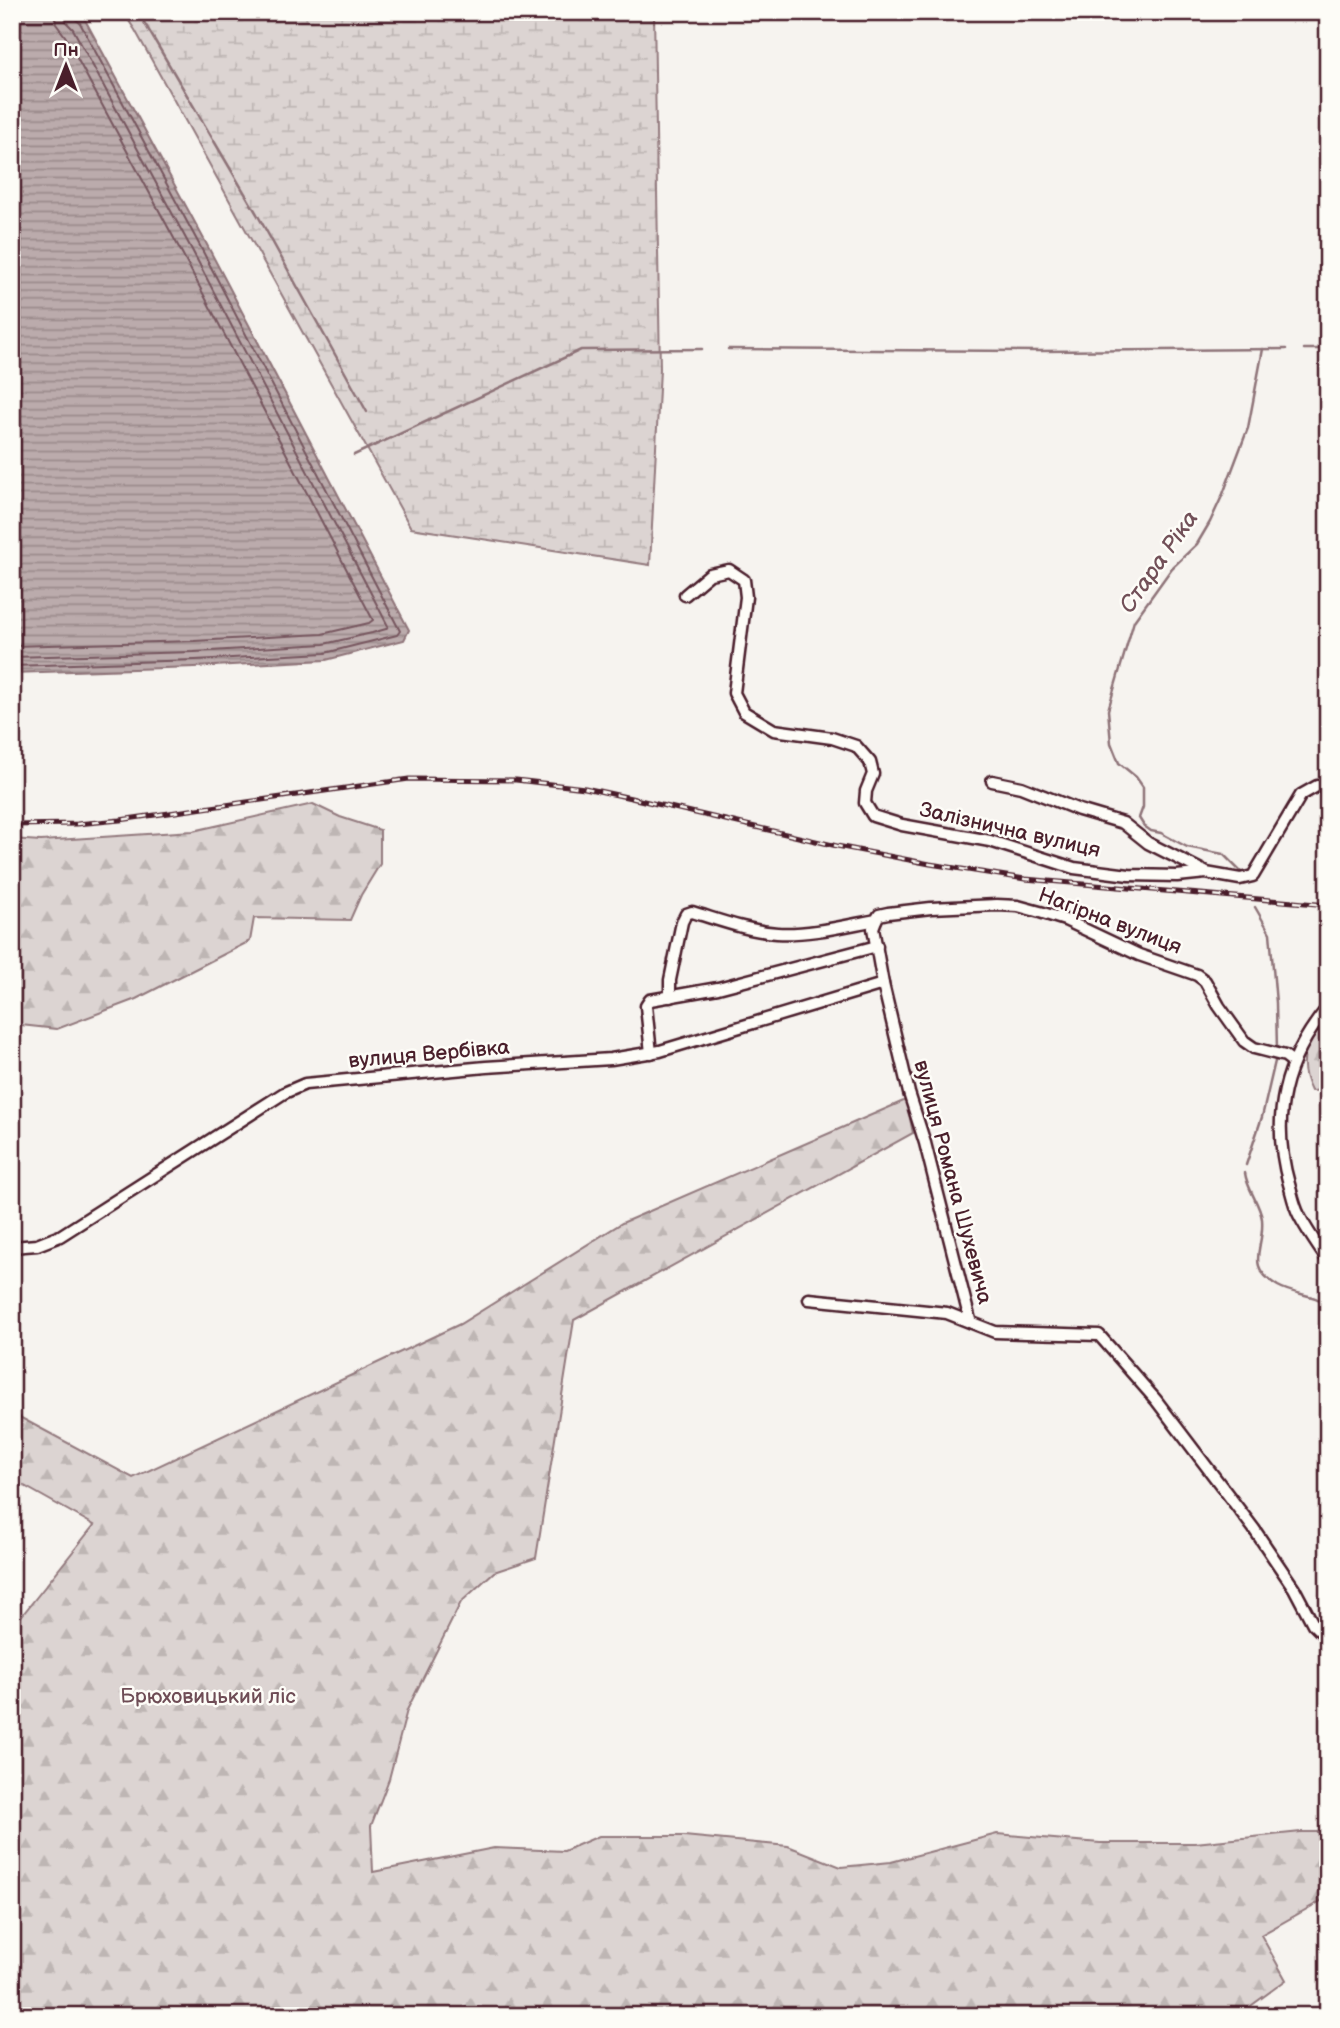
<svg xmlns="http://www.w3.org/2000/svg" width="1340" height="2028" font-family="'Balsamiq Sans',sans-serif">
<style>
.forest{fill:url(#forest-firs);stroke:#937a7e;stroke-width:2}
.wetland{fill:url(#wetland-marsh);stroke:#937a7e;stroke-width:2}
.water{fill:url(#water-rules);stroke:#8e7378;stroke-width:2}
.lines{fill:none;stroke-linecap:round;stroke-linejoin:round}
.shore{stroke:#77575f;stroke-width:2}
.stream{stroke:#8e7378;stroke-width:2.5}
.minor-casing{stroke:#4a1f2b;stroke-width:15}
.minor{stroke:#fdfcf7;stroke-width:10}
.rail-casing{stroke:#4a1f2b;stroke-width:5}
.rail{stroke:#fdfcf7;stroke-width:2.5;stroke-dasharray:8;stroke-linecap:butt}
.labels{text-anchor:middle;dominant-baseline:central;stroke-width:5;stroke-linejoin:round;paint-order:stroke}
.street-label{font-size:21px;fill:#4a1f2b;stroke:#fdfcf7}
.park-label{font-size:21px;fill:#6e4c55;stroke:#fdfcf7}
.water-label{font-size:23px;font-style:italic;fill:#725058;stroke:#fdfcf7}
</style>
<defs>
<pattern id="forest-firs" width="22" height="20" patternUnits="userSpaceOnUse" patternTransform="scale(1.75)"><rect width="22" height="20" fill="#dcd4d2"/><path d="M5 1l3.5 6h-7zM16 11l3.5 6h-7z" fill="#beb6b4"/></pattern>
<pattern id="wetland-marsh" width="20" height="14" patternUnits="userSpaceOnUse" patternTransform="scale(1.75)"><rect width="20" height="14" fill="#dcd4d2"/><path d="M1 5h8M5 5V1M11 12h8M15 12V8" fill="none" stroke="#beb6b4"/></pattern>
<pattern id="water-rules" width="6" height="5" patternUnits="userSpaceOnUse" patternTransform="scale(1.75)"><rect width="6" height="5" fill="#bbabac"/><path d="M0 2.5h6" fill="none" stroke="#9a8b8c"/></pattern>
</defs>
<rect width="100%" height="100%" fill="#f6f3ef"/>
<filter id="ink" filterUnits="userSpaceOnUse"><feTurbulence type="fractalNoise" baseFrequency=".0143" numOctaves="2"/><feDisplacementMap in="SourceGraphic" scale="14" xChannelSelector="R" yChannelSelector="G"/><feConvolveMatrix kernelMatrix="1 2 1 2 8 2 1 2 1" color-interpolation-filters="sRGB"/></filter>
<g filter="url(#ink)">
<!-- forest -->
<g class="forest">
<polygon points="313,804 340,817 380,830 380,864 361,895 350,920 254,918 250,941 136,999 57,1029 12,1024 12,839 41,841 193,831"/>
<path d="M1328,1008V1090L1311,1091C1294,1058 1310,1037 1328,1008Z"/>
<polygon points="906,1100 913,1133 574,1320 536,1558 494,1572 461,1602 407,1710 389,1779 371,1826 373,1872 494,1848 564,1851 599,1836 684,1836 788,1846 841,1867 891,1862 997,1834 1100,1843 1195,1843 1301,1832 1328,1832 1328,1897 1261,1935 1286,1980 1237,2016 12,2016 12,1628 94,1525 12,1479 12,1413 133,1478 460,1324 622,1223"/>
</g>
<!-- wetland -->
<polygon class="wetland" points="123,12 654,12 660,369 650,565 411,528 135,30"/>
<!-- water -->
<polygon class="water" points="12,12 76,12 84,18 206,243 409,630 404,640 326,660 195,667 12,673"/>
<g class="lines">
<!-- shore -->
<g class="shore">
<polyline points="12,646 194,641 322,634 369,623 373,620 183,255 65,36 56,24 54,12"/>
<polyline points="12,657 194,652 324,644 372,633 386,629 388,626 192,250 73,29 66,22 65,12"/>
<polyline points="12,666 195,660 325,653 397,635 400,631 200,246 80,23 74,18 74,12"/>
</g>
<!-- stream -->
<g class="stream">
<polyline points="138,12 257,214 367,412"/>
<polyline points="728,349 1040,351 1286,349"/>
<polyline points="1304,349 1328,349"/>
<polyline points="354,455 581,350 702,349"/>
<polyline points="1243,874 1223,854 1187,847 1161,833 1151,831 1144,826 1139,818 1143,807 1143,787 1136,777 1119,763 1111,743 1108,710 1134,621 1172,568 1197,544 1210,522 1223,494 1248,428 1263,349"/>
<polyline points="1255,907 1270,933 1276,1003 1277,1051"/>
<polyline points="1246,1165 1262,1117 1276,1057"/>
<path d="M1245,1173C1247,1189 1260,1204 1262,1219C1265,1249 1243,1265 1278,1286C1294,1295 1315,1294 1328,1305"/>
</g>
<!-- minor casing -->
<g class="minor-casing">
<g id="minor">
<polyline points="685,595 710,574 729,570 744,580 746,597 734,693 744,712 774,730 832,738 856,746 870,762 873,774 866,791 865,803 873,816 902,825 990,841 1074,868 1129,875 1177,876 1206,873 1240,879 1253,876 1301,795 1317,786 1328,787"/>
<polyline points="992,781 1021,787 1079,810 1123,823 1148,843 1205,872"/>
<polyline points="876,920 873,928 883,984 909,1093 925,1143 970,1320"/>
<path d="M670,997V980L682,922L686,914L692,912C719,920 748,931 777,933C809,935 844,926 876,920L879,915L888,913L931,908L997,905L1018,906L1040,912L1065,920L1139,955L1197,975L1205,981L1219,1006L1244,1041L1254,1048L1285,1056L1293,1062"/>
<path d="M1328,1007C1284,1060 1270,1117 1289,1184C1292,1194 1294,1206 1299,1215C1307,1231 1318,1246 1328,1261"/>
<polyline points="651,1053 646,1006 650,1000 718,988 877,946"/>
<polyline points="12,1247 37,1245 60,1236 284,1093 305,1084 486,1067 611,1059 660,1051 883,984"/>
<polyline points="809,1299 947,1313 995,1332 1099,1335 1156,1400 1254,1529 1294,1588 1313,1624 1328,1639"/>
<polyline points="1321,2016 1328,2011"/>
</g>
</g>
<!-- minor -->
<use href="#minor" class="minor"/>
<!-- rail casing -->
<g class="rail-casing">
<polyline id="rail" points="12,825 77,824 120,820 409,779 516,780 585,788 631,798 837,846 930,864 1025,879 1328,905"/>
</g>
<!-- rail -->
<use href="#rail" class="rail"/>
</g>
</g>
<g class="labels">
<!-- street labels -->
<g class="street-label">
<text transform="translate(1010 830) rotate(13)">Залізнична вулиця</text>
<text transform="translate(1110 921) rotate(21)">Нагірна вулиця</text>
<text transform="translate(429 1054) rotate(-5)">вулиця Вербівка</text>
<text transform="translate(953 1182) rotate(75)">вулиця Романа Шухевича</text>
</g>
<!-- park labels -->
<g class="park-label">
<text x="208" y="1696">Брюховицький ліс</text>
</g>
<!-- water labels -->
<g class="water-label">
<text transform="translate(1159 562) rotate(-55)">Стара Ріка</text>
</g>
</g>
<!-- margin -->
<rect width="1340" height="2028" fill="none" stroke="#fdfcf7" stroke-width="42"/>
<rect x="21" y="21" width="1298" height="1986" fill="none" stroke="#4a1f2b" stroke-width="2.5" filter="url(#ink)"/>
<!-- north arrow -->
<g transform="translate(66 66)" stroke="#fdfcf7" stroke-width="5" paint-order="stroke">
<path d="M0-5L12 26L0 18L-12 26Z" fill="#4a1f2b"/>
<text y="-10" font-size="19" font-weight="bold" text-anchor="middle" fill="#4a1f2b">Пн</text>
</g>
</svg>
